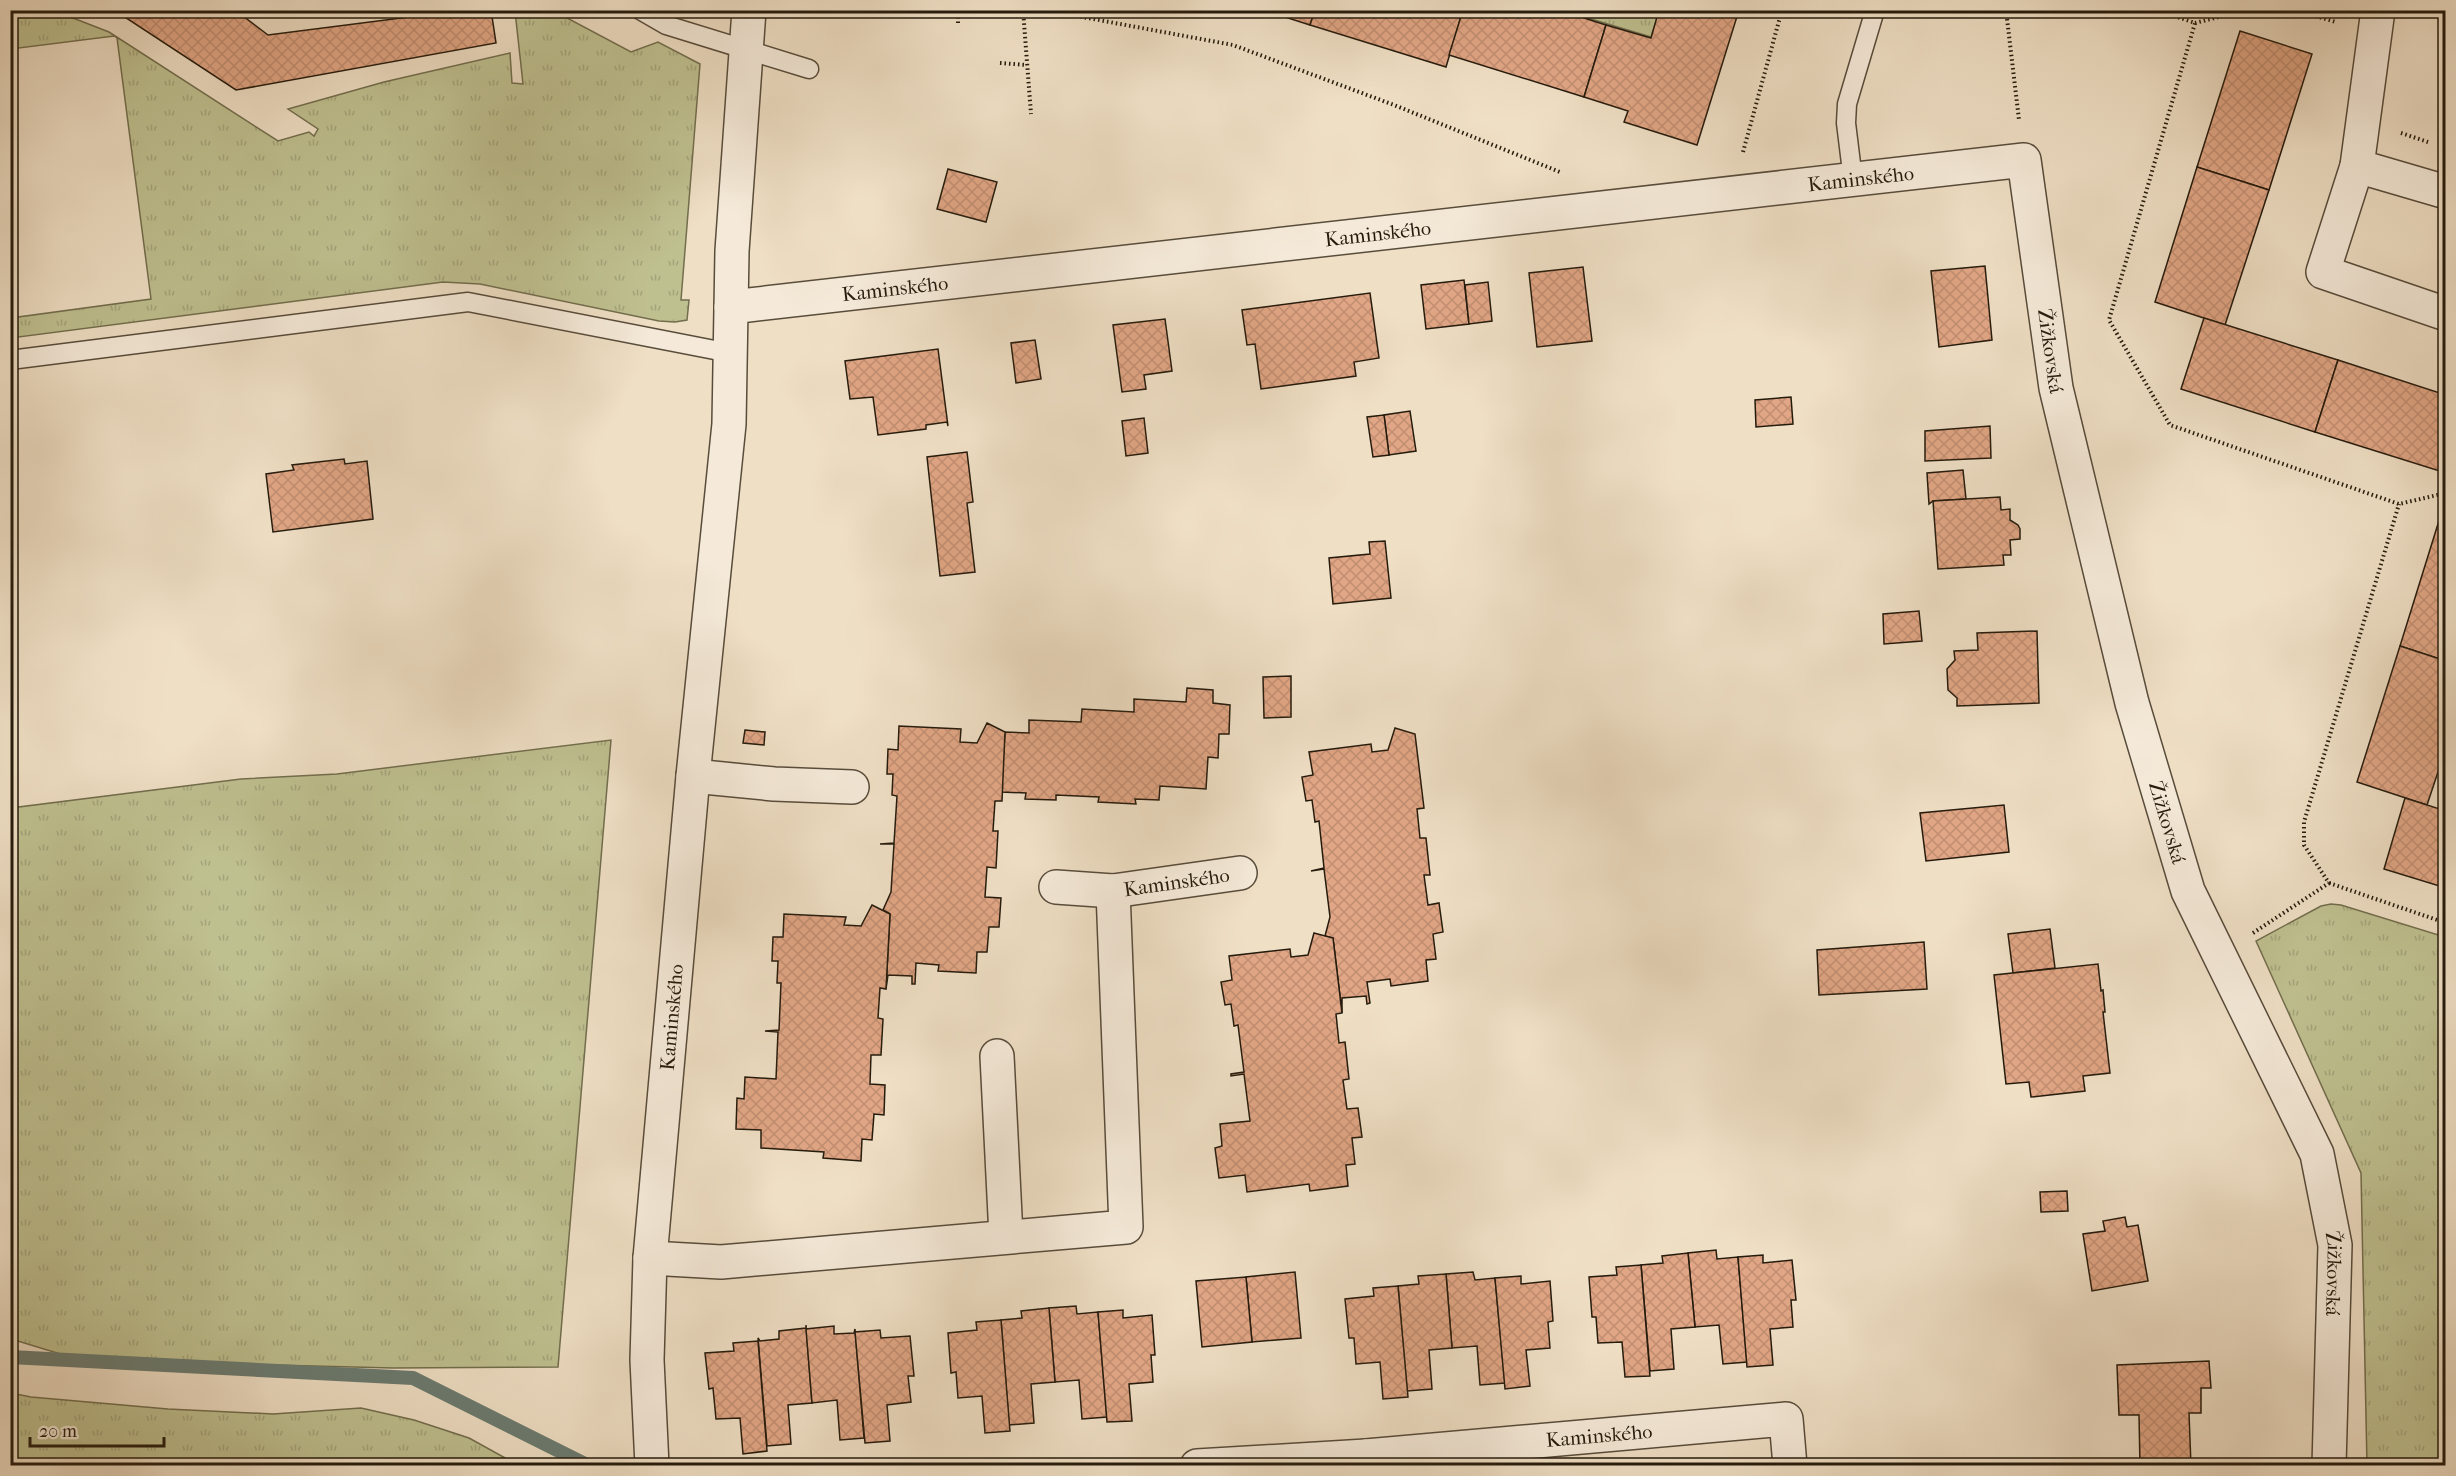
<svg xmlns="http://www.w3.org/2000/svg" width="2456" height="1476" font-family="'IM FELL French Canon',serif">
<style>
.grass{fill:url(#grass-tufts);stroke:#726e4e;stroke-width:1.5}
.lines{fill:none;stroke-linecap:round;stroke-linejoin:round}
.stream{stroke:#6b7c72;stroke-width:14}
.building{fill:url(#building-cross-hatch);stroke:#251b0d;stroke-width:1.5}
.lane-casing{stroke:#584c3b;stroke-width:21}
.street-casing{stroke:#584c3b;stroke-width:36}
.path{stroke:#251b0d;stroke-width:4;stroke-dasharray:1.5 3;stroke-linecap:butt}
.lane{stroke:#f5ead9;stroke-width:18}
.street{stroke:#f5ead9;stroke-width:33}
.labels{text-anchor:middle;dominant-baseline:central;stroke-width:6;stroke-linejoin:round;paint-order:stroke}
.street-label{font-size:20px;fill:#251b0d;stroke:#f5ead9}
</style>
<defs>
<pattern id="grass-tufts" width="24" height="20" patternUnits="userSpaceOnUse" patternTransform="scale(1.5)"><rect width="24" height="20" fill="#bfc090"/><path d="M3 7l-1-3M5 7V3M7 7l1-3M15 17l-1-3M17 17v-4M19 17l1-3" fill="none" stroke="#a4a47b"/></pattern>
<pattern id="building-cross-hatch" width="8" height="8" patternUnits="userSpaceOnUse" patternTransform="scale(1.5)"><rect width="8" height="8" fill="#e1a685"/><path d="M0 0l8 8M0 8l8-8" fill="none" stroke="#c18e72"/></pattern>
</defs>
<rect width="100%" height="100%" fill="#efdfc5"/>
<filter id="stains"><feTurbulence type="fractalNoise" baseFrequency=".00333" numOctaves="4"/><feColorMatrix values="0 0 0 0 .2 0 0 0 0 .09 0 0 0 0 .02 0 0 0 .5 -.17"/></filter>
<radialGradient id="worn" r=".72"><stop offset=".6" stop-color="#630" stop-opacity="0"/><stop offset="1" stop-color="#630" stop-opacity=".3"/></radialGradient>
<!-- grass -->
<g class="grass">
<polygon points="11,10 55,11 109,32 278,141 309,132 314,136 318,129 288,109 384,82 510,53 512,83 523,84 515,11 554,11 631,52 658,42 700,64 681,300 689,300 687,320 675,322 659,321 480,284 443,282 11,338 11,318 151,299 117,38 114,36 11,49"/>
<polygon points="1653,10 1659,12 1651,37 1564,11"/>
<polygon points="611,740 558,1367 393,1368 80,1360 11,1339 11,808 241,779 337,774"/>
<polygon points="2331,904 2341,905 2445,937 2445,1465 2367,1465 2361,1173 2256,941 2321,906"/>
<polygon points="11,1393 31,1397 168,1409 273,1414 361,1408 414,1420 469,1438 518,1465 11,1465"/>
</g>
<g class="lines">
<!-- stream -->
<polyline class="stream" points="10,1357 413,1378 589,1466"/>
</g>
<!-- building -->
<g class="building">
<polygon points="114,10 235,10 268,35 464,10 491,10 496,43 236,90"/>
<polygon points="1263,10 1315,10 1310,25"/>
<polygon points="1315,10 1463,10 1446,67 1310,25"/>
<polygon points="1463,10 1559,10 1606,25 1584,97 1449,55"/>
<polygon points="1659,10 1739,10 1697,145 1624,122 1628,111 1584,97 1606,25 1651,38"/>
<polygon points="2240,31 2312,54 2269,190 2197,167"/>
<polygon points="2197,167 2269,190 2225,325 2155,302"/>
<polygon points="948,169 997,182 986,222 937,209"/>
<polygon points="1985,266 1992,340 1939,347 1931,271"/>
<polygon points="1583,267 1592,341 1537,347 1529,273"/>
<polygon points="1464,280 1469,324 1426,329 1421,285"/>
<polygon points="1488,282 1492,321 1469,324 1465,285"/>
<polygon points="1370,293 1379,358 1354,362 1356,376 1261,389 1255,344 1247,345 1242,310"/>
<polygon points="2204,318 2338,360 2315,432 2181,389"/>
<polygon points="1165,319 1172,371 1144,375 1146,389 1122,392 1113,325"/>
<polygon points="1035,340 1041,379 1016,383 1011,343"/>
<polygon points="938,349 948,426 947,422 926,425 926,429 878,435 873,397 850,399 845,361"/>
<polygon points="2338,360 2446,395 2446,473 2315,432"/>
<polygon points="1791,397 1793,424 1756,427 1755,400"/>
<polygon points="1410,411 1416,451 1389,455 1384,415"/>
<polygon points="1384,415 1389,455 1373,457 1367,417"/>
<polygon points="1144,418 1148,453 1126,456 1122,421"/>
<polygon points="1990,426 1991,458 1925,461 1925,431"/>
<polygon points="967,452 973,502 967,503 975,572 940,576 927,457"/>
<polygon points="344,459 345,464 367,461 373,519 273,532 266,474 294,470 292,465"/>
<polygon points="1963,470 1966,499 1933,501 1929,504 1927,473"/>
<polygon points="2000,497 2001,510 2010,509 2010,520 2018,525 2020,529 2020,539 2010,540 2011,555 2003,555 2004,565 1938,569 1933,501"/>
<polygon points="2442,511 2446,512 2446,661 2400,646"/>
<polygon points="1385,541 1391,598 1333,604 1329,558 1370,554 1369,542"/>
<polygon points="1919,611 1922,641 1884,644 1883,614"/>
<polygon points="2037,631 2039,703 1957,706 1957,698 1948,690 1947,669 1955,660 1954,651 1978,650 1977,633"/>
<polygon points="2400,646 2446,661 2446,748 2427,805 2357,782"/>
<polygon points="1291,676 1291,717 1264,718 1263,677"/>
<polygon points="1187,688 1213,690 1213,703 1230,705 1229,734 1219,734 1218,758 1208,757 1206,789 1160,786 1159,800 1135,799 1136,804 1098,802 1099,797 1056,795 1056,800 1025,799 1026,793 1001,792 1005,732 1029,733 1029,720 1081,722 1082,709 1134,712 1134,699 1186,702"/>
<polygon points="987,723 1005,732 1002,801 995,801 993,831 998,831 996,868 987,867 985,897 1001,898 999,927 989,927 987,952 977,952 976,973 938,971 939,965 916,963 915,984 912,984 912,976 888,975 886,989 890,914 883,910 891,892 894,844 880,844 894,843 897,796 892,795 893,774 887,774 888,749 898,750 899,726 961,729 960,742 977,743"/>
<polygon points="1395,728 1415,734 1424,808 1417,809 1420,838 1426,838 1430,875 1424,875 1428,905 1439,903 1443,932 1433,934 1436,959 1426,960 1428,981 1391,986 1390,979 1367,982 1370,1003 1367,1004 1366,996 1342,998 1342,1013 1333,938 1325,936 1330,917 1324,869 1311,871 1324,868 1319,821 1315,822 1312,800 1306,801 1302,777 1313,775 1309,752 1371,744 1372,752 1388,750"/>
<polygon points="745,730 765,732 764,745 743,743"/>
<polygon points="2405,798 2446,811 2446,888 2384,869"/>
<polygon points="2004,805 2009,852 1926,861 1920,813"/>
<polygon points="872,905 890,914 886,989 880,988 878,1018 883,1019 881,1055 871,1055 870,1084 885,1085 884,1115 874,1114 872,1140 862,1139 861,1161 823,1158 824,1152 761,1148 761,1130 736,1129 737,1098 744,1099 745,1077 776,1079 778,1032 765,1031 779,1030 781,983 777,983 778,961 772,961 773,937 783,937 784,914 846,917 844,925 861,926"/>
<polygon points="2050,929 2055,968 2013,973 2008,934"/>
<polygon points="1314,933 1333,938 1342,1013 1336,1014 1339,1043 1345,1042 1349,1079 1343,1080 1347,1109 1358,1108 1362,1137 1352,1138 1355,1164 1346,1165 1348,1186 1310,1191 1309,1184 1247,1192 1245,1175 1219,1178 1215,1148 1222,1146 1220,1124 1250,1121 1244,1074 1231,1076 1231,1074 1244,1072 1238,1025 1234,1026 1231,1004 1225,1005 1221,982 1232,980 1229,956 1290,949 1291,957 1308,955"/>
<polygon points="1924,942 1927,989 1819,995 1817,950"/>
<polygon points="2098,964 2101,991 2103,990 2105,1012 2103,1012 2110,1073 2083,1076 2085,1091 2031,1097 2029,1082 2006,1084 1994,975"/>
<polygon points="2067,1191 2068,1211 2041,1212 2040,1192"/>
<polygon points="2125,1217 2127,1227 2138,1225 2148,1281 2092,1291 2083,1234 2105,1231 2103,1221"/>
<polygon points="1716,1250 1717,1259 1738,1257 1747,1362 1723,1364 1719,1325 1695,1327 1688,1253"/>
<polygon points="1688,1253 1695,1327 1671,1329 1674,1369 1650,1371 1641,1265 1663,1263 1662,1256"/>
<polygon points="1763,1255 1763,1263 1792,1260 1796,1300 1791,1300 1793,1327 1770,1329 1773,1365 1747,1367 1738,1257"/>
<polygon points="1641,1265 1650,1376 1625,1377 1622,1342 1598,1343 1596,1317 1592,1317 1589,1277 1617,1275 1616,1267"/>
<polygon points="1295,1272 1301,1338 1252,1342 1246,1277"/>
<polygon points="1473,1272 1475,1280 1495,1278 1505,1383 1480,1385 1477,1346 1452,1348 1446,1274"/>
<polygon points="1446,1274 1452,1348 1429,1350 1432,1389 1407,1391 1398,1286 1419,1284 1418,1276"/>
<polygon points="1521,1276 1521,1284 1550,1281 1553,1321 1548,1322 1550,1348 1526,1350 1530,1386 1505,1389 1495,1278"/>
<polygon points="1246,1277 1252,1342 1202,1347 1196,1281"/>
<polygon points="1398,1286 1408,1397 1383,1399 1380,1362 1356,1364 1354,1338 1349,1338 1345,1299 1374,1296 1373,1288"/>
<polygon points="1076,1306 1077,1314 1098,1312 1107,1417 1082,1419 1079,1380 1055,1382 1049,1308"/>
<polygon points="1049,1308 1055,1382 1031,1384 1034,1423 1009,1425 1001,1320 1022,1318 1021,1311"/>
<polygon points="1123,1310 1123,1318 1152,1315 1155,1355 1151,1355 1153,1382 1129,1384 1132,1421 1107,1422 1098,1312"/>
<polygon points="1001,1320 1010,1431 985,1433 982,1396 958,1398 956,1372 951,1373 948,1333 977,1330 976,1322"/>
<polygon points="806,1325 812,1403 788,1405 791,1444 767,1446 758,1338 760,1341 779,1339 779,1331 806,1328"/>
<polygon points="834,1326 834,1334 854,1333 855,1329 864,1438 840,1440 837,1400 812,1403 806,1329"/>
<polygon points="880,1330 881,1338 910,1336 914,1376 908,1376 911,1402 887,1405 890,1441 865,1443 855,1332"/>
<polygon points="758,1341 767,1451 743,1454 740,1418 716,1419 713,1388 709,1389 705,1353 734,1351 733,1343"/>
<polygon points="2209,1361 2211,1388 2201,1388 2201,1413 2189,1413 2191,1466 2140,1466 2139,1415 2119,1415 2117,1365"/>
<polygon points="1684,1463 1685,1466 1649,1466"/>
</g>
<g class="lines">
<!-- lane casing -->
<g class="lane-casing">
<g id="lane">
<polyline points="640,10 666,25 809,69"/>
<polyline points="1853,180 1846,123 1847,104 1875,10"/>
<polyline points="10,360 468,302 730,353"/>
</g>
</g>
<!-- street casing -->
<g class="street-casing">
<g id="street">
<polyline points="2378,10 2357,166 2323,272 2446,314"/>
<polyline points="2357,166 2446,192"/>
<path id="s1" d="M731,307L2024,160L2056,388L2132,703L2188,891L2317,1154L2335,1245L2329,1466"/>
<polyline points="693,776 774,784 852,787"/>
<polyline points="1056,887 1113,891"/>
<polyline points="997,1056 1006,1236"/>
<path id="s2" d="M650,1258L721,1262L1126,1227L1113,891L1240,873"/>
<path id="s3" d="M1366,1456L1786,1419L1790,1466"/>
<path id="s4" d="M652,1466L647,1360L650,1258L693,776L729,424L732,251L749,10"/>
<polyline points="1197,1466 1366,1456 1367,1466"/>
</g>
</g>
<!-- path -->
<g class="path">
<polyline points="1023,10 1031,114"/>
<polyline points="1045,10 1233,45 1394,105 1560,172"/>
<polyline points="2006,10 2019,120"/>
<polyline points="2157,10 2195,23 2109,320 2170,425 2399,504 2446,493"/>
<polyline points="2294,10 2336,22"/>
<polyline points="958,23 958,10"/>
<polyline points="2195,23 2247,10"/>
<polyline points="1000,63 1027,65"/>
<polyline points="2401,133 2428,142"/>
<polyline points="1743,152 1782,10"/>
<polyline points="2329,883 2446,923"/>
<polyline points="2253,933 2329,883 2304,845 2304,822 2399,504"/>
</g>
<!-- lane -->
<use href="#lane" class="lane"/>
<!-- street -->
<use href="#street" class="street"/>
</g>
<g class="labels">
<!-- street labels -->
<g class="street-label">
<text stroke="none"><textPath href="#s1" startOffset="1137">Kaminského</textPath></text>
<text stroke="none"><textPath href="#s1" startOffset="651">Kaminského</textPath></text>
<text stroke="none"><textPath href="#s1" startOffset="165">Kaminského</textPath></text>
<text stroke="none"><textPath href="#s1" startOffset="1494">Žižkovská</textPath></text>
<text stroke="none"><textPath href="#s1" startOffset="1980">Žižkovská</textPath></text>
<text stroke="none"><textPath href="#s2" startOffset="878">Kaminského</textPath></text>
<text stroke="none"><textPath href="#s4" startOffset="450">Kaminského</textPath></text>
<text stroke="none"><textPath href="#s1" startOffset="2466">Žižkovská</textPath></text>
<text stroke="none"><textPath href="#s3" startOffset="234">Kaminského</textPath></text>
</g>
</g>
<!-- margin -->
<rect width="2456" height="1476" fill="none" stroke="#efdfc5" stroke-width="36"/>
<rect x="12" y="12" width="2432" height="1452" fill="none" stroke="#251b0d" stroke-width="3"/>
<rect x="18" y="18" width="2420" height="1440" fill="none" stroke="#251b0d" stroke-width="1.5"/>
<!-- scale -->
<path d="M30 1437v9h134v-9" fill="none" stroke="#251b0d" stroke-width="3"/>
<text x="39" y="1437" font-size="18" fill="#251b0d" stroke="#f5ead9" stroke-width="4.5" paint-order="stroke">20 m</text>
<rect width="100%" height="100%" filter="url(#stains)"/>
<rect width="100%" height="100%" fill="url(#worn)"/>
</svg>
